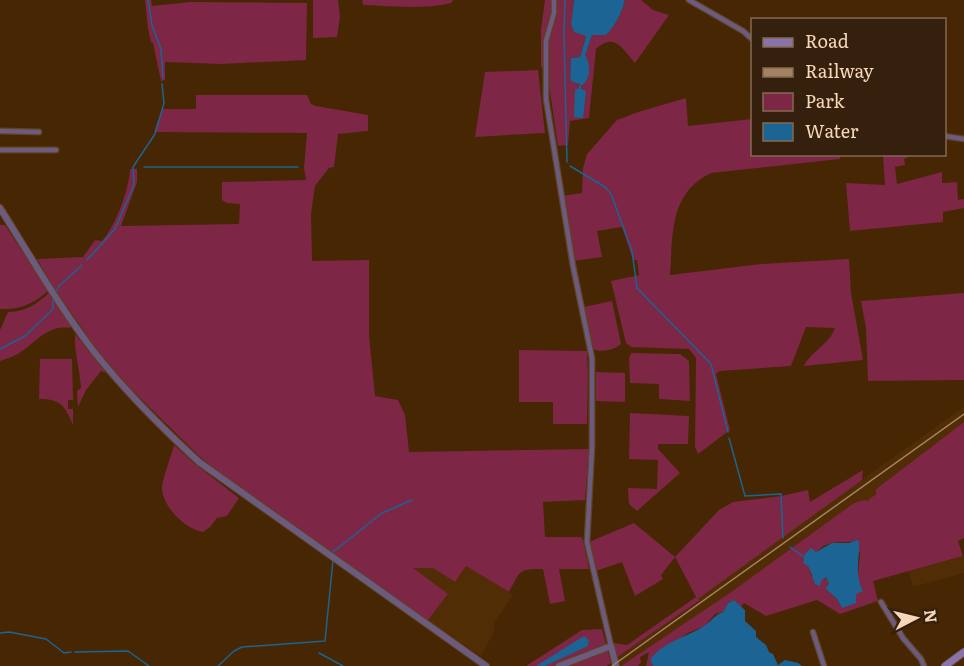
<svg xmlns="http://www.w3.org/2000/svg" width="964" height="666" font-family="Literata,serif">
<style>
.built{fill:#502d05}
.green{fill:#7d2645;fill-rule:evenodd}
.water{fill:#1b6493}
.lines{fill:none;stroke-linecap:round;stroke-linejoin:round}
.stream{stroke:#1b6493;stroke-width:1.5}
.minor-casing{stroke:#624220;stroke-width:7}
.tertiary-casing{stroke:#624220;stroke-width:8}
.secondary-casing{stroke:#624220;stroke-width:9}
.minor{stroke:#6a5b7f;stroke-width:4.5}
.tertiary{stroke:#6a5b7f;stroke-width:6}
.secondary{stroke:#8a73ab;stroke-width:7}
.rail{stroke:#a48362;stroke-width:1.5}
</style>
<rect width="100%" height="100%" fill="#462603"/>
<!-- built -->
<g class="built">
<polygon points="964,407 964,422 876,489 876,494 866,502 854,503 731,592 621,666 618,666 616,658 699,601 698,599 787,533"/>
<polygon points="964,556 964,573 913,587 909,571"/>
<polygon points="466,566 513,595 495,622 494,632 481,656 427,621 412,568 433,568 455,582"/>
</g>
<!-- green -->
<g class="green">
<polygon points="145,0 151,0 152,6 190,2 307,3 306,60 221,64 165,62 165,80 161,81 153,43 151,42 148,29"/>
<polygon points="313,0 338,0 340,17 337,37 313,38"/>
<path d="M362,0H453L451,3C422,10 392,6 363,5Z"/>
<path d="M545,0H574L571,24L574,32L586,35L580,57L571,58L570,78L572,82L580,83L578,89H575H581L584,55L592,35H606C616,25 621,14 625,0H641L653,10L669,15L635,63C622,48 614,32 596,49L589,118L570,121L568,145L558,146L548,78L541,66V29Z"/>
<polygon points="538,70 545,133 475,137 485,72"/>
<path d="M196,95H307L311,104L316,106L368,115V131L338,134L334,167L329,168L315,186L311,214L312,261L369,260V335L375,396L398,400L405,415L409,452L589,449L585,500L543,502L545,537H581L583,540L589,569H559L565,601L550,604L543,569C518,569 521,570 509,592L466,566L455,582L433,568H413L448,594L427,621L226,479L199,456L130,388L97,350L54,288L37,259L83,257L95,240L102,241C116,225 129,190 130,169H137V182L121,226L239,224L240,204L227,203L222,200V182L306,180L304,168L307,133L154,132L162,109H196Z"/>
<path d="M686,98L688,126L752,119V154L840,155V159L711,173C669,193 673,235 670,275L761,264L849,259L851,293L863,360L804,366C812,350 829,345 835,328L806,327L791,366L720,371L716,374L730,430L698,454L695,447L696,358L689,349L631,347L626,343L611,281L639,275L637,260H633L622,227L597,231L602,257L574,261L562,196L582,193L583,168L587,154L617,120L638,112Z"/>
<polygon points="883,155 908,155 908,157 904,159 905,165 895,167 897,184 942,172 942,183 957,182 958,200 964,199 964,208 943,212 943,222 850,231 846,183 885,185"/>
<path d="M0,225H5L48,291C33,304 20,310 0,309Z"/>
<path d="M49,293L71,324L70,328C46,324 34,346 14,356C10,358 5,359 0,361V330L8,312C25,312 37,304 49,293Z"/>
<polygon points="964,293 964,380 868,381 866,328 861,301"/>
<path d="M612,301L621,344C615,350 600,353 593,349L584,307Z"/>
<path d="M75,334L106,373L101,371L86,390L78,407L77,391L81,388C80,370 74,352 75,334Z"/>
<polygon points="519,350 587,351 588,375 587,424 553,424 553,402 519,402"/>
<polygon points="631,353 680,354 689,361 690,401 659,399 659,384 630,383 629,358"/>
<path d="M40,359H72L73,400H68V409H73V425C65,406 61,399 39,399Z"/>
<polygon points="596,372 625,373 625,402 596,401"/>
<polygon points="630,413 689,416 688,444 658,444 658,449 680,473 637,511 629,504 628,488 657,489 658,460 629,459"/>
<path d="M964,422V538L958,541L963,556L873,581L878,601L840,614L817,600L766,616L744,603L741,607L734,600L728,603L723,612L715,614L705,626L688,633L650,660L653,666H646L649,652L640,657L641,662L638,666H621L731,592L854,503L864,500L867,501L876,494V489ZM856,540L860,554L856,594L842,608L837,599L825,588L829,584L826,577L821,581L811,575C808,561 817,546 832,543C841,541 848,544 856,540Z"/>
<path d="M174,445L195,464L239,498L227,516L217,518L210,527L203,532C185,529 164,508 162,490C161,482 172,454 174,445Z"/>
<polygon points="863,470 862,480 698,599 700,600 616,658 614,643 627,645 696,597 675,557 661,575 663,579 635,596 622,562 596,571 589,542 634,523 675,557 719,510 733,502 781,496 808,490 810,502"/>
<polygon points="602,629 611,663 607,666 526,666 582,630"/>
</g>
<!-- water -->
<g class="water">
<path d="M574,0H625C621,14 616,25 606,35H592L585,55C591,64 591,80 581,86V89L586,91L583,118L574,117L575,89H578L580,84L572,82L570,78L571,58L580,57L586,36L574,32L571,24Z"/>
<path d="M856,540L859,541C860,561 854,572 863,591L856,594V603L842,608L837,599L825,588L829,584L826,577L821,581L820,586L815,584L809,567L803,563L805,554L811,548L816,552L832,543H849Z"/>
<path d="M734,600L745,610V621L756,631V637L766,645L769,652L773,654L778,665L785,660L798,663L802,666H653L650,660C664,641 685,638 704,626C712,621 714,615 723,612L728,603Z"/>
<polygon points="584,636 589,640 588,646 545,666 536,666"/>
</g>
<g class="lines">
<!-- stream -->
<g class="stream">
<polyline points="148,0 152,25 161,49 163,78"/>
<polyline points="565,0 564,33 567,162"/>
<polyline points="570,166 605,187 611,194 632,251 637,288 711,364 728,432"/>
<polyline points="144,167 298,167"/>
<polyline points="87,260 115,229 134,185 133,167 155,134 164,103 162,84"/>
<polyline points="56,292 59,286 82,265"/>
<polyline points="0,349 25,336 53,309 53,299"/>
<polyline points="729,438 745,496 781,494 783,538"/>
<polyline points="790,547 804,557"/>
<polyline points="333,556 333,552 382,513 412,500"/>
<polyline points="0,633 9,632 46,639 64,653 71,652"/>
<polyline points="75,652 128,651 149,666"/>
<polyline points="319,653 343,666"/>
<polyline points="218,666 234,651 242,647 325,641 333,560"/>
</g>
<!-- minor casing -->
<g class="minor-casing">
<g id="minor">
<polyline points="554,0 554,13 546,41 546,99 573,266 592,358 592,447 587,542 611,646"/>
<polyline points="689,0 743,31 752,39"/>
<polyline points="0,131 39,132"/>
<polyline points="944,136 964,139"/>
<polyline points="0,150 56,150"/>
<polyline points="881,602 903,638 921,659 924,666"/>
<polyline points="813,632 824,666"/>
</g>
</g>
<!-- tertiary casing -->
<g class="tertiary-casing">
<g id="tertiary">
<path d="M0,208C31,257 60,308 95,353C127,393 162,428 199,462L486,666"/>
<polyline points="559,666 611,646 616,666"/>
</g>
</g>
<!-- secondary casing -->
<g class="secondary-casing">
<polyline id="secondary" points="945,666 964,652"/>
</g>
<!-- minor -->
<use href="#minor" class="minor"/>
<!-- tertiary -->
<use href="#tertiary" class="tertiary"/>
<!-- secondary -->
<use href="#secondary" class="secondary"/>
<!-- rail -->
<polyline class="rail" points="612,666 964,414"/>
</g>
<!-- legend -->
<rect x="751" y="18" width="195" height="138" fill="#34200d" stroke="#826951" stroke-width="1.5"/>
<rect x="763" y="38" width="30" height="9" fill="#8a73ab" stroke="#826951" stroke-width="1.5"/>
<text x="805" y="48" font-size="18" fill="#f8d6b8">Road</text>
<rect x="763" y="68" width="30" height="9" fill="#a48362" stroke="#826951" stroke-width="1.5"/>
<text x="805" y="78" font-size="18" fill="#f8d6b8">Railway</text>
<rect x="763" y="93" width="30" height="18" fill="#7d2645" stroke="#826951" stroke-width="1.5"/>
<text x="805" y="108" font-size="18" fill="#f8d6b8">Park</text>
<rect x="763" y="123" width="30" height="18" fill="#1b6493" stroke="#826951" stroke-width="1.5"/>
<text x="805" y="138" font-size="18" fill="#f8d6b8">Water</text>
<!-- north arrow -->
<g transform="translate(916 618) rotate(83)" stroke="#34200d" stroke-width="4.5" paint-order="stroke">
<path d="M0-4.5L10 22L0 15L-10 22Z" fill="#f8d6b8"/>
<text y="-9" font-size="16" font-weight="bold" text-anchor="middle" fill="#f8d6b8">N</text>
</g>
</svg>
